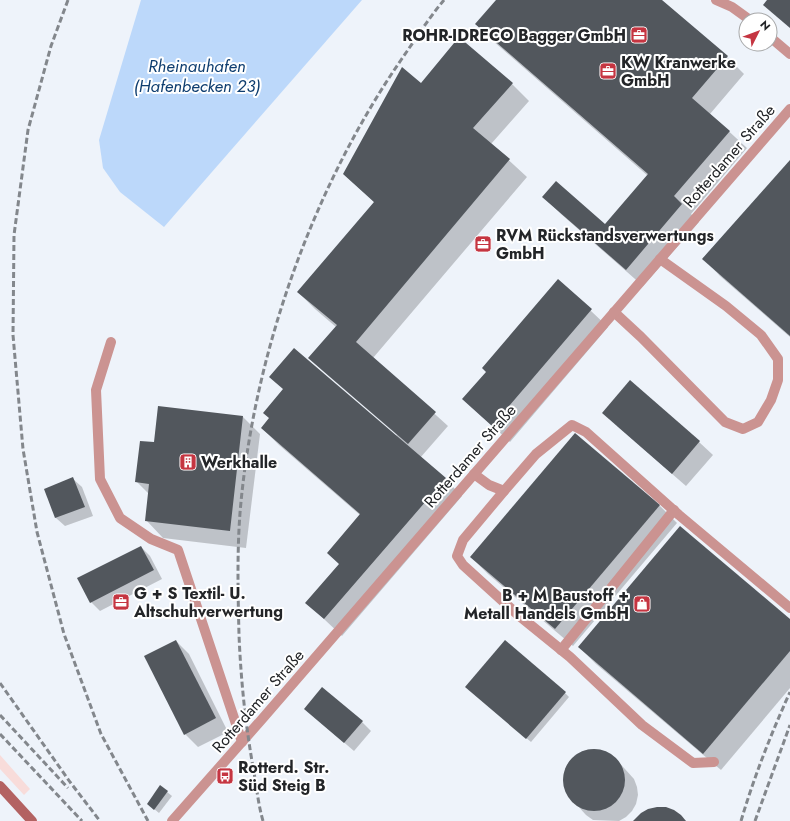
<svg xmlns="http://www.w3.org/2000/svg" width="790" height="821" font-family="Jost,sans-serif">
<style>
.green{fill:#f8dcda}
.water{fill:#bcd8fa}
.shadow{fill:#0003}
.building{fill:#52575d}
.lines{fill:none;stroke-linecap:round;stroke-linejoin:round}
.lane{stroke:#cb9391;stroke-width:10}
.street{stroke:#cb9391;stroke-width:10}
.secondary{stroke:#b36262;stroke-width:10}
.rail{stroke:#83878c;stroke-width:3;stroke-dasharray:6 3;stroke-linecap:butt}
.labels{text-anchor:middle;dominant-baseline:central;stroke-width:4;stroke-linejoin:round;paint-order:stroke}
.poi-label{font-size:16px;font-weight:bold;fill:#232528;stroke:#fff;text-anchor:start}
.street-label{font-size:16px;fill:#232528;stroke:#fff}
.water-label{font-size:17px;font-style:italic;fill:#0f3e70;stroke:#fff}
</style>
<rect width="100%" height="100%" fill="#eef3fa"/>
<!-- green -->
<polygon class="green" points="0,755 30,789 24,795 0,769"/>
<!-- water -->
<polygon class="water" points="141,0 362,0 164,227 120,192 103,168 99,140"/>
<!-- shadow -->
<g class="shadow">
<polygon points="497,0 661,0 727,57 744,74 710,114 747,148 691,214 699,222 643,286 561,214 544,197 606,225 648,176 493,41 476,24"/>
<polygon points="421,84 512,84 529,101 491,144 527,177 373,358 448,426 420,458 445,479 462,496 342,636 307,603 340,564 360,515 279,445 262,428 395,437 397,435 323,371 310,358 336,327 315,309 298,292 375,203 344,174"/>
<polygon points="790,161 790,337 720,276 703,258"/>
<polygon points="558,280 608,327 510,442 463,399 487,372"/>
<polygon points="630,382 699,442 713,455 686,486 617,426"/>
<polygon points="243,417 260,434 246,548 163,538 146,520 149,494 137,482 155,444"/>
<polygon points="575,434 660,506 677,523 573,646 488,574 471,557"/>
<polygon points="73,479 82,487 93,516 65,526 56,518 45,490"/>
<polygon points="141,547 150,556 162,579 100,611 91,602"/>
<polygon points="790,620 790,688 721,770 596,664 579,647"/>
<polygon points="176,641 189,654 228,732 198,747 185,734"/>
<polygon points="471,691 565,693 569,697 531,742"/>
<polygon points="305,709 362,722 371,731 354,751"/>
<polygon points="591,749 600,750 608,753 615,758 634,779 637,787 638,795 636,804 632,811 626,817 619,821 593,820 586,815 567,794 564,786 563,778 565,769 569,762 575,755 583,751"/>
<polygon points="161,787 172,796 159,813 148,804"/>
</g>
<!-- building -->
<g class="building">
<polygon points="496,0 662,0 728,56 692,98 730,131 674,196 682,204 626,270 542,197 556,181 605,224 648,174 475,24"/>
<polygon points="767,0 790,0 790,28 763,5"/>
<polygon points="459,37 513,83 473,128 510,159 356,342 436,412 408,444 308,358 337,325 297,292 374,202 343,174 402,67 421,83"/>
<polygon points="790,160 790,336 702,259"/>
<polygon points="558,279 592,309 492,426 462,399 486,372 482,368"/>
<polygon points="294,348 446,478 324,619 305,603 339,564 327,553 360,514 261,428 269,418 263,413 283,389 269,377"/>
<polygon points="630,380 700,441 672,474 602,413"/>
<polygon points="158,406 243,416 230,531 145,521 149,484 135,482 140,441 154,442"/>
<polygon points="575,433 660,505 555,629 470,557"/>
<polygon points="73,477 85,507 55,518 44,489"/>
<polygon points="680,526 790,619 790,651 703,754 578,647"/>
<polygon points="141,546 154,570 90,603 77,578"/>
<polygon points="176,640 216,718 184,735 144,656"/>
<polygon points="505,640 566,692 526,739 465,687"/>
<polygon points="322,687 363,721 344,743 304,709"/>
<circle cx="594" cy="780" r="31"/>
<polygon points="160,785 168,791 154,810 147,804"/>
<polygon points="657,807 666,807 674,810 681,815 686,821 633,821 641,813 648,809"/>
</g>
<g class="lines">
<!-- lane -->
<g class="lane">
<polyline points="716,0 732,7 750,20"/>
<polyline points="770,37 790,54"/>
<polyline points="614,312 641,337 725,422 743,429 758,422 771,400 778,380 778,359 761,335 726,306 660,259"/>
<polyline points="111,342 96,390 100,479 120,518 151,539 178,550 242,742"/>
<polyline points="474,474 489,485 504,491 536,454 572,425 586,432 679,515 790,608"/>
<polyline points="504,491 463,540 457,556 463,565 517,614 570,657 642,725 693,763 714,762"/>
<polyline points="561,650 674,510"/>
</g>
<!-- street -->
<polyline class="street" points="172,821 263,718 790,109"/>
<!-- secondary -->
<polyline class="secondary" points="0,786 32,821"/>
<!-- rail -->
<g class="rail">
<polyline points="68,0 51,46 28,130 14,235 13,335 23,449 37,532 64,634 101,734 148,821"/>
<polyline points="0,683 70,782 100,821"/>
<polyline points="0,715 68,788"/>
<polyline points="0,734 82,821"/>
<path d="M263,821C259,807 257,792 255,778C246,730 241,683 239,635C238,594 237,553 240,513C253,356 312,189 401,60C415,40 428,19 444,0"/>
<path d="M741,821C754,777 771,734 790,692"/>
<polyline points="755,821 790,725"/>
</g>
</g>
<!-- icons -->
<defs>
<g id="office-square" transform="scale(0.9)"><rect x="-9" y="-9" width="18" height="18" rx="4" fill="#c53541" stroke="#fff"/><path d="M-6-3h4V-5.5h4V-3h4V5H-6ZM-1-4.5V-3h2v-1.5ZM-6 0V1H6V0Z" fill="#fff"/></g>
<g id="building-square" transform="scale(0.9)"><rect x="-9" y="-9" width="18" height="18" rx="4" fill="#c53541" stroke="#fff"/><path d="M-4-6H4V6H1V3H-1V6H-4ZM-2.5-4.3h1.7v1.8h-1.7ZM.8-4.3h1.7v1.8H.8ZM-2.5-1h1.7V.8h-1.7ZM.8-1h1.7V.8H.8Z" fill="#fff"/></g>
<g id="shop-square" transform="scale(0.9)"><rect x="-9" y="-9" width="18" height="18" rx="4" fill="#c53541" stroke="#fff"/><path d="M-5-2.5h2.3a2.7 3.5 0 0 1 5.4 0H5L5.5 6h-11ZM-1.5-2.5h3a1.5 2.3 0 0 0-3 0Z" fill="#fff"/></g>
<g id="bus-square" transform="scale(0.9)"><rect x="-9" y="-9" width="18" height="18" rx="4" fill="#c53541" stroke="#fff"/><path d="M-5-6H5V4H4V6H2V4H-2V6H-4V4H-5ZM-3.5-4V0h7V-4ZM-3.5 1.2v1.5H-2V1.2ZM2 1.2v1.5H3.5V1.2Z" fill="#fff"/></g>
</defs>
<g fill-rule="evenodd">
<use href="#office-square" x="639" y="35"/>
<use href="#office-square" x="608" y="71"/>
<use href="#office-square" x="483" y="244"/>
<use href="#building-square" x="188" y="462"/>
<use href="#office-square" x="121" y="602"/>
<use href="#shop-square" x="642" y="604"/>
<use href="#bus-square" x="225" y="776"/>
</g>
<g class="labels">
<!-- poi labels -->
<g class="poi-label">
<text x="626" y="35" text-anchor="end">ROHR-IDRECO Bagger GmbH</text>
<text x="621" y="62">KW Kranwerke<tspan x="621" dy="18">GmbH</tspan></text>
<text x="496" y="235">RVM Rückstandsverwertungs<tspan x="496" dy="18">GmbH</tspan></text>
<text x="201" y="462">Werkhalle</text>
<text x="134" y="593">G + S Textil- U.<tspan x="134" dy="18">Altschuhverwertung</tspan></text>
<text x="629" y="595" text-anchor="end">B + M Baustoff +<tspan x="629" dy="18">Metall Handels GmbH</tspan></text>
<text x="238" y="767">Rotterd. Str.<tspan x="238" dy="18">Süd Steig B</tspan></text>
</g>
<!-- street labels -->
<g class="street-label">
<text transform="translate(729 156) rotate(-49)">Rotterdamer Straße</text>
<text transform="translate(470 456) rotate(-49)">Rotterdamer Straße</text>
<text transform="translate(258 701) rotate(-49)">Rotterdamer Straße</text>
</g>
<!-- water labels -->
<g class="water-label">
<text x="197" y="66">Rheinauhafen<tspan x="197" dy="20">(Hafenbecken 23)</tspan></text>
</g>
</g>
<!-- north arrow -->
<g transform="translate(758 32) rotate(48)"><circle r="19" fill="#ffffff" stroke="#a7a8a9"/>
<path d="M0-3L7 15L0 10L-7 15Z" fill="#c53541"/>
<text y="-6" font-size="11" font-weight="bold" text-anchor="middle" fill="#232528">N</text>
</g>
</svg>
